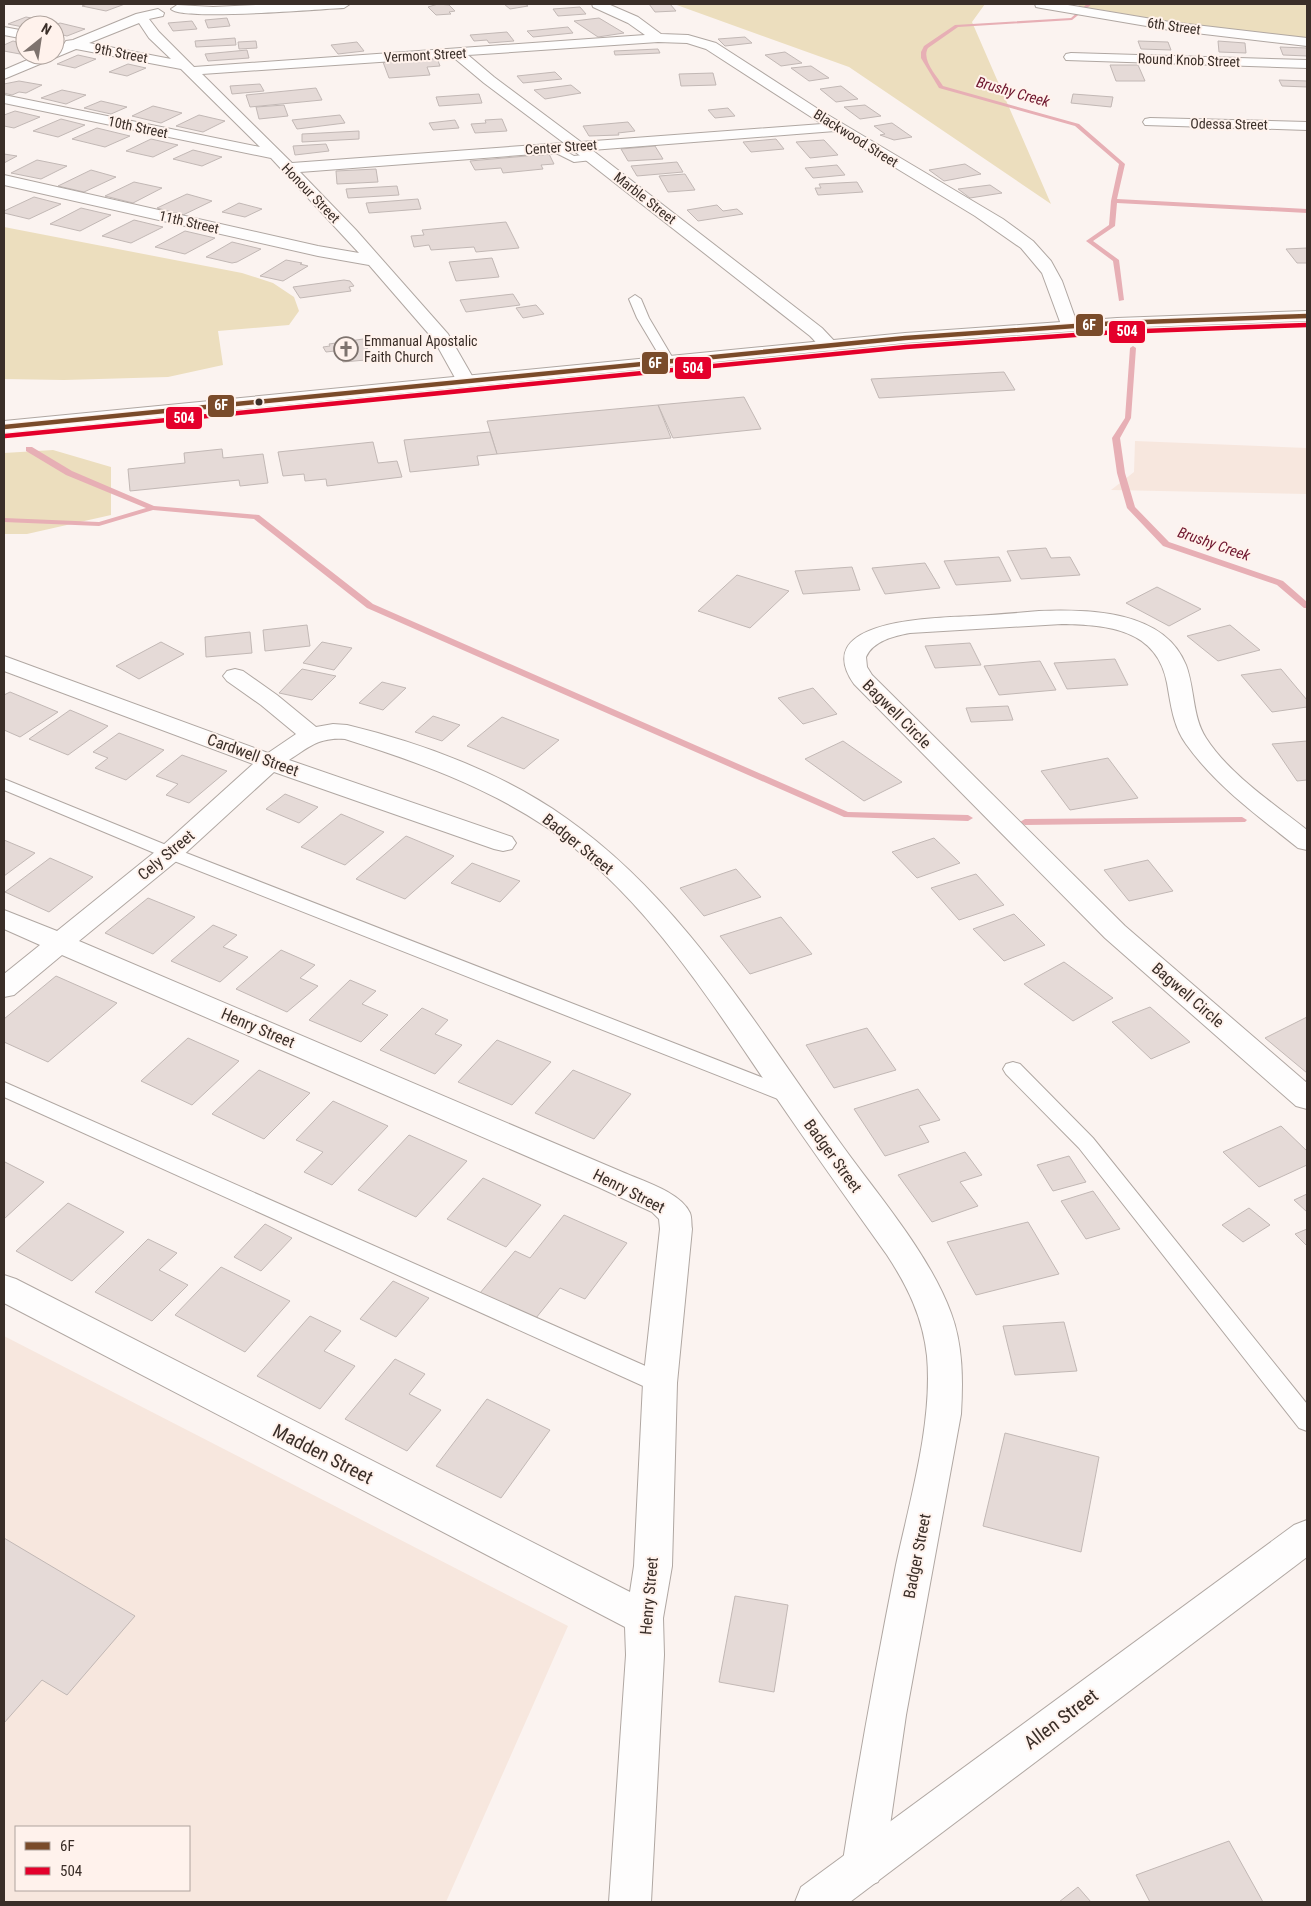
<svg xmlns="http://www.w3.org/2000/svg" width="1311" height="1906" font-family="'Roboto Condensed',sans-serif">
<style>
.built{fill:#f7e7de;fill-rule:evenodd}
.green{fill:#ecdebe}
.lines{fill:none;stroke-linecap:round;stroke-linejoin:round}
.stream{fill:#e7afb5;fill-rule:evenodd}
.building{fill:#e5dad7;stroke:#c2b8b5}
.lane-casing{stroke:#b0a7a2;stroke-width:2}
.street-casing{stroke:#b0a7a2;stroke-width:2}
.secondary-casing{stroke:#b0a7a2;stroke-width:2}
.lane{fill:#fefdfd;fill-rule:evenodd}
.street{fill:#fefdfd;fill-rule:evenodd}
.secondary{fill:#fefdfd;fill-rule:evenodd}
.bus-1-casing{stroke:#fff2ec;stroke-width:7}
.bus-2-casing{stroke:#fff2ec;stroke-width:7}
.bus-1{stroke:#7a4b2a;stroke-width:4.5}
.bus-2{stroke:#e4002b;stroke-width:4.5}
.bus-dot{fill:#3a2e28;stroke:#fff2ec;stroke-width:2}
.labels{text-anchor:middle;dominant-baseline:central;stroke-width:4;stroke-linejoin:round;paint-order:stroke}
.far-street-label{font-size:14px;fill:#3a2e28;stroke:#fff2ec}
.far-poi-label{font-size:14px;fill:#3a2e28;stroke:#fff2ec;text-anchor:start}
.far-water-label{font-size:15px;font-style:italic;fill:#6f162e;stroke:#fff2ec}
.street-label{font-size:16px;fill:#3a2e28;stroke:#fff2ec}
.near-street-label{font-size:19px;fill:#3a2e28;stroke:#fff2ec}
.line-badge{stroke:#fff2ec;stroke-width:2}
.badge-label{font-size:14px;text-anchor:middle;font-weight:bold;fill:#fff}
</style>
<rect width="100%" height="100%" fill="#fbf3f0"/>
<!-- built -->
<g class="built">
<polygon points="1135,441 1307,448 1307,494 1111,490 1134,472"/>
<path d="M4,1336L568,1626L446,1902H4ZM16,1827H189V1890H16Z"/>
</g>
<!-- green -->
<g class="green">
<polygon points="674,4 985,4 972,22 1051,204 849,67"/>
<polygon points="1081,4 1307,4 1307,39 1172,22 1078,6"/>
<polygon points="4,227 242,273 273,283 294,297 299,311 289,325 218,331 223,365 168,377 64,380 4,379"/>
<polygon points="53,450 111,467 111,515 27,534 4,534 4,453"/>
</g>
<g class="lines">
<!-- stream -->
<g class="stream">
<path d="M1087,4H1092L1072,20L958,27L928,48C921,60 937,76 943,86L1079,124L1125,164L1117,199L1307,209V213L1117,203L1115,226L1093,241L1119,260L1124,300L1119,301L1113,261L1086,241L1109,225L1111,201L1119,164L1075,126L939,88L921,58V52L924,46L955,25L1071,18Z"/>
<polygon points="1133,346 1136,348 1131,418 1120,438 1125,473 1135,507 1169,542 1283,581 1307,602 1307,608 1304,608 1277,585 1163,546 1127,508 1117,473 1112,438 1125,418 1130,348"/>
<polygon points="26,447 32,447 72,471 154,506 259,515 373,604 848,812 968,815 973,818 968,821 844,817 367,608 254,519 153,510 99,526 4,522 4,518 99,522 146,508 66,475 26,451"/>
<polygon points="1242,817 1247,820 1245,822 1025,825 1020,822 1025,819"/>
</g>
</g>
<!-- building -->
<g class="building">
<polygon points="87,4 125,4 106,11 82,6"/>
<polygon points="438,4 449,5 455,11 449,12 451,14 436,15 428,7"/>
<polygon points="504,4 525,4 528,6 510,9"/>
<polygon points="649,4 670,4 676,11 655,12"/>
<polygon points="580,7 586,14 558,16 553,9"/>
<polygon points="26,17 42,20 25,25 23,27 8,24"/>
<polygon points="227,18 230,26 208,28 205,20"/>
<polygon points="599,18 624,33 598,37 574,21"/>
<polygon points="192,21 197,29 173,31 168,23"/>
<polygon points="60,23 85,29 67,36 55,33 55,25"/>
<polygon points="568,27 573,33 533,37 527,31"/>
<polygon points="507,32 514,41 489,43 487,40 474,41 470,35"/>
<polygon points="745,37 752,43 725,46 718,39"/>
<polygon points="235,38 236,45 196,47 195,41"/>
<polygon points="13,41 25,44 25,52 20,54 4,51 4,45"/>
<polygon points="256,41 257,48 239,49 238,42"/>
<polygon points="1138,41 1168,42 1171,50 1141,49"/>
<polygon points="1218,41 1245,43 1246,53 1219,52"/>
<polygon points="357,42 364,51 338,54 331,45"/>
<polygon points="1280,47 1307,48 1307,56 1283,55"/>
<polygon points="658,49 660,53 615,55 614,51"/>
<polygon points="247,50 249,58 208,61 205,54"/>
<polygon points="785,52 802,63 781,66 765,55"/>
<polygon points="78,55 96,59 75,68 57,64"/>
<polygon points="437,58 440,66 427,67 430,75 389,78 383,62"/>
<polygon points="128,64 146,68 127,76 109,72"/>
<polygon points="1110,65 1138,65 1145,81 1116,81"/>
<polygon points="811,66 829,78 809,81 791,68"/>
<polygon points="555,72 562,79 523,83 517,76"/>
<polygon points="713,73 716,85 681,86 679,74"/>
<polygon points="1279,80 1307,81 1307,87 1282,86"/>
<polygon points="19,81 42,85 26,93 19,92 12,95 4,93 4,84"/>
<polygon points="260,84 264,91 232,94 230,86"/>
<polygon points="571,85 581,93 545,99 534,90"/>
<polygon points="841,86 858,99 836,102 820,89"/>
<polygon points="316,88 322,100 250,107 246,95"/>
<polygon points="62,90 86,95 66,104 41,98"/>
<polygon points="479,94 482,103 439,106 436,97"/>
<polygon points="1073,94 1113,97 1111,107 1071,103"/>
<polygon points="101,101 127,107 111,114 84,108"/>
<polygon points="284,105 288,116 259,119 256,107"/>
<polygon points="865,105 881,116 860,119 844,107"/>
<polygon points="153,106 182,113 161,123 132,116"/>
<polygon points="728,108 735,116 715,118 708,110"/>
<polygon points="15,111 40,117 14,128 4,126 4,115"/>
<polygon points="199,115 225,121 203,132 176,126"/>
<polygon points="340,115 345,123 297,129 292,120"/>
<polygon points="61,119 85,125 58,137 33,131"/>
<polygon points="502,119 507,131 475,133 471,124 486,123 485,120"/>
<polygon points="455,120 459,128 433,130 429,123"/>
<polygon points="628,122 635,131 618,133 619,135 589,136 583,126"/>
<polygon points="892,123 912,137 894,140 880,135 885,134 874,126"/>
<polygon points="97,128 130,136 105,147 72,139"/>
<polygon points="359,131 359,139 302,142 302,134"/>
<polygon points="151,139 178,145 153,157 126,151"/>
<polygon points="776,139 784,149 751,152 743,142"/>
<polygon points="824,140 838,155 810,158 796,142"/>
<polygon points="326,144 329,151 295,155 293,146"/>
<polygon points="655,146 663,159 628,161 621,149"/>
<polygon points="193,150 222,157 202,166 173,159"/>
<polygon points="4,154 17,156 4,163"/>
<polygon points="549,154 554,164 541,165 543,169 503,173 501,168 475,170 470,161"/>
<polygon points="37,160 67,166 41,179 11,173"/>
<polygon points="677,162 683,172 637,176 631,166"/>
<polygon points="965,164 981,174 944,181 929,170"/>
<polygon points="837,165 845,175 813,178 805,168"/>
<polygon points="376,169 378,182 337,184 336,171"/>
<polygon points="91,170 116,177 84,192 58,186"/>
<polygon points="685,174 695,190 668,192 659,176"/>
<polygon points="134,182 162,188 133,203 105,196"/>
<polygon points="857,182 863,192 818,195 815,188 821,188 819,184"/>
<polygon points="990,185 1002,193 970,198 958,189"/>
<polygon points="397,186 399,195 348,198 346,189"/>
<polygon points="187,194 212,201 183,215 157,208"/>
<polygon points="34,197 61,204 29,219 4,213 4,211"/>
<polygon points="418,199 421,209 369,213 366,203"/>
<polygon points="239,203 262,209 245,217 222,212"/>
<polygon points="717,205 723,211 737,209 743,214 698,221 687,210"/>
<polygon points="81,208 111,215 80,231 50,224"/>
<polygon points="134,220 163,227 131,243 102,236"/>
<polygon points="506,222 519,248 476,252 474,247 431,250 429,245 414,247 411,236 424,235 422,230"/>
<polygon points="185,231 215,238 185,254 155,247"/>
<polygon points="232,242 261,249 237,262 232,263 206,257"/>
<polygon points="1307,248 1307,263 1297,263 1286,249"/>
<polygon points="492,258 499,277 456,281 449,262"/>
<polygon points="286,260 302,263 300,264 308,266 283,281 260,276"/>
<polygon points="344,280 350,281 354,286 349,287 351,291 300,298 293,287"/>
<polygon points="513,294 520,305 466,312 460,300"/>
<polygon points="536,305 544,314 523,318 516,308"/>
<polygon points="370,338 375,346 366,347 373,357 364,358 366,360 343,362 335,351 326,352 323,347 330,346 329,344"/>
<polygon points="1004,372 1015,390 879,398 871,379"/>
<polygon points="744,397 761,429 673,438 658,405"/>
<polygon points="658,405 671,438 497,454 487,421"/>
<polygon points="490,432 497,454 477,456 479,465 410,472 404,440"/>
<polygon points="373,442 378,463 397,461 402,477 327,486 326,479 305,481 304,474 283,476 278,452"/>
<polygon points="222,449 223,458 263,454 268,483 240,486 239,480 130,491 128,469 185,463 184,453"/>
<polygon points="1046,548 1051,558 1070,557 1080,575 1021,579 1007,551"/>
<polygon points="999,557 1011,581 956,585 944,561"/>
<polygon points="925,563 940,588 885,594 872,568"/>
<polygon points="852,567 860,590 803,594 795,571"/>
<polygon points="737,575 789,591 750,628 698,611"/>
<polygon points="1157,587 1201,609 1169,626 1126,603"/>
<polygon points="307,625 310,646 265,651 263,630"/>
<polygon points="1230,625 1260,650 1218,661 1187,636"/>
<polygon points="250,632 252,653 206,657 205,637"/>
<polygon points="161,642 184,654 139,679 116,666"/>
<polygon points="322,642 352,648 334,670 303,663"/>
<polygon points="970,643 981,665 935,668 925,646"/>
<polygon points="1115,659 1128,685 1067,689 1054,663"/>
<polygon points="1040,661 1056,690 999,695 984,666"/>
<polygon points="302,669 336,676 312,700 279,693"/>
<polygon points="1281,669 1307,700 1307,707 1272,712 1241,675"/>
<polygon points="382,682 406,688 383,710 359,703"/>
<polygon points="813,688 837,714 803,724 778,698"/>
<polygon points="10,692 58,712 20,737 4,730 4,695"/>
<polygon points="1008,706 1013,720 971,722 966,708"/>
<polygon points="70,710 108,726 68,755 29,739"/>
<polygon points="433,716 460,725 442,741 415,732"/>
<polygon points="502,717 559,740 524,769 467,746"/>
<polygon points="119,733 164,750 126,780 95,768 108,758 93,752"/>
<polygon points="843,741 902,782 864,801 805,759"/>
<polygon points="1307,741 1307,780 1297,781 1272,744"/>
<polygon points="182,755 227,771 189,803 166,795 178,784 156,776"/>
<polygon points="1108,758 1138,798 1070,810 1041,771"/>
<polygon points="285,794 318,807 299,823 266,809"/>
<polygon points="341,814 384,832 345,865 301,847"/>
<polygon points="406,836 454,856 405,899 356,879"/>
<polygon points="934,838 960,863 917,878 892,852"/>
<polygon points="4,840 35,853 4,876"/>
<polygon points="50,858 93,877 49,912 5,892"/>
<polygon points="1148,860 1173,891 1129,901 1104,870"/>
<polygon points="472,863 520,881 500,902 451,883"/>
<polygon points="736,869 761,897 704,916 680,888"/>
<polygon points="976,874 1004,905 959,920 931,888"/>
<polygon points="148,898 195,917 153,954 105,933"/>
<polygon points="1014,914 1045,945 1004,961 973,929"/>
<polygon points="781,917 812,954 750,974 720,936"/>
<polygon points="213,925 237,935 223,947 248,957 220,982 171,961"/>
<polygon points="281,950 315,965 300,978 318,986 287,1012 236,989"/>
<polygon points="1064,962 1113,998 1073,1021 1024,984"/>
<polygon points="56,976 117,1003 48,1062 4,1042 4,1019"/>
<polygon points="350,980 376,991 362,1004 388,1015 361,1042 309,1020"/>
<polygon points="1150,1007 1190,1042 1151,1059 1112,1022"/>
<polygon points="422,1008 448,1020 435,1034 462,1045 435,1074 380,1050"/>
<polygon points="1307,1017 1307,1073 1265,1038"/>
<polygon points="867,1028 896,1070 834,1088 806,1045"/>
<polygon points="188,1038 239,1061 192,1105 141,1081"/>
<polygon points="497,1040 551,1062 512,1105 458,1082"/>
<polygon points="259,1070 310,1093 264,1139 212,1114"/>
<polygon points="573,1070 631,1094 594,1139 535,1113"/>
<polygon points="918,1089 940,1120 919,1126 929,1142 885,1156 854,1109"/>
<polygon points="333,1101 388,1126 332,1185 304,1172 323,1152 296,1140"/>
<polygon points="1281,1126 1307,1151 1307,1165 1259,1187 1223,1152"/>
<polygon points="409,1135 467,1161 416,1217 358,1190"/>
<polygon points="965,1152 982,1175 960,1182 978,1206 932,1222 898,1175"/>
<polygon points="1069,1156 1086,1182 1053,1191 1037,1165"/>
<polygon points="5,1162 44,1182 4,1219 4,1163"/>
<polygon points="483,1178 541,1205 506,1247 447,1219"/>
<polygon points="1093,1191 1120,1229 1086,1239 1061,1201"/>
<polygon points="1307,1194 1307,1212 1294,1200"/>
<polygon points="68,1203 124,1232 72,1281 16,1251"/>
<polygon points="1249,1208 1270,1225 1243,1242 1222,1225"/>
<polygon points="564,1215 627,1243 585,1299 560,1288 536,1318 480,1293 515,1251 530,1258"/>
<polygon points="1028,1222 1059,1274 976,1295 947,1242"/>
<polygon points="265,1224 292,1238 261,1271 234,1257"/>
<polygon points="1307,1229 1307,1246 1295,1234"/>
<polygon points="148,1239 177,1253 159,1270 188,1285 152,1321 95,1292"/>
<polygon points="221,1267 290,1301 245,1352 175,1315"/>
<polygon points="393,1281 429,1298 396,1337 360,1319"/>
<polygon points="310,1316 341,1331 324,1351 355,1366 320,1409 257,1376"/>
<polygon points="1064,1322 1077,1371 1015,1375 1003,1326"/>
<polygon points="395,1359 425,1374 409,1394 441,1410 407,1451 345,1419"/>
<polygon points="487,1399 550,1430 501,1498 436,1466"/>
<polygon points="1005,1433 1099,1457 1081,1552 983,1526"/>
<polygon points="4,1538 135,1616 67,1695 42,1680 4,1723"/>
<polygon points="735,1596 788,1605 774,1692 719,1682"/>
<polygon points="1229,1841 1263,1902 1150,1902 1136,1875"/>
<polygon points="1078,1887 1091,1902 1059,1902"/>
</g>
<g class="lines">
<!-- lane casing -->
<g class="lane-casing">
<g id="lane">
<polygon points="558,147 574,156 592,154 597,157 592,160 574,162 556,153 536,155 531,152 536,149"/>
<polygon points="635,295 641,299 649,318 675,362 673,365 665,365 637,318 629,299"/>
<polygon points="4,779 176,849 797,1091 800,1096 797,1101 790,1103 783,1101 164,857 4,790"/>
<polygon points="1013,1062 1020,1064 1093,1138 1307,1404 1307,1431 1299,1428 1079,1148 1006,1074 1003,1069 1006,1064"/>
<polygon points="4,1082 668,1376 672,1383 668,1390 660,1393 652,1390 4,1097"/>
</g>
</g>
<!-- street casing -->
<g class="street-casing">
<g id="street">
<path d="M277,4H350L344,8C320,9 181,21 171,9L177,5L213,7Z"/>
<path d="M592,4H608L638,17L661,34L688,35L716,43L818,109L1003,219L1033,241L1051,261L1062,281L1078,326L1075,330L1069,331L1063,330L1042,273L1021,248L975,216L835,131L592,150L822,328L839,346L836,350C823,353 818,344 810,336L574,151L300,172L356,230L448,334L475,381L473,385L466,387L459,385L434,340L369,265L318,256L4,185V175L318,246L359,253L271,158L4,103V95L260,147L181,69L76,49L4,79V70L39,55H55V48L64,44L66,41L73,40L136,14L158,9L164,13L163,16L149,19L159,32L194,67L645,35L628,23L593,7ZM139,23L149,38L171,59L89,43ZM658,42L687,43L706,49L822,124L581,142L494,77L468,55ZM453,57L484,83L564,143L292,163L202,74Z"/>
<polygon points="1035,4 1062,4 1170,22 1307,38 1307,46 1170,30 1041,8 1036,7"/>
<polygon points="4,27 25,31 25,39 4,35"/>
<polygon points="1071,53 1307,60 1307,68 1066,60 1064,57 1066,54"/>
<polygon points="1150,118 1307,122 1307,130 1145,125 1143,122 1145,119"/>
<path d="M1039,611C1089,609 1164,610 1186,665C1195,689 1192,716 1206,738C1229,774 1274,804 1307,830V850L1298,848C1258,816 1216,786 1186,744C1173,726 1171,705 1167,683C1157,629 1108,625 1062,624L910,633C894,636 873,641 866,657L867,667L872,675L1125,926L1307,1083V1109L1296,1106L1105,938L854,684C808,618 938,618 973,616C995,615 1017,613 1039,611Z"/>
<path d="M4,656L268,753L296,734L261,705L227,681L223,676L227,671L235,669L243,671L277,695L316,727L333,724L347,725C422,743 503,773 566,818C683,900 757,1028 839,1141C876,1193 929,1253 951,1313C963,1345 963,1380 961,1414L906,1715L884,1867L878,1882L863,1888L848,1882L842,1867C858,1765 876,1666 896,1565C910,1500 933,1422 927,1356C923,1318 908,1287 887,1255C848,1200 809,1146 771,1090C707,996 642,892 546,827C485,786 415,761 345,739C319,737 309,747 289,760L512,837L516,843L512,849L503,851L494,849L274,772L179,859L79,941L620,1171C640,1180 681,1192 690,1213C692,1218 691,1224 692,1229L677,1383L672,1566L663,1618L664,1655L651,1902H609L626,1655L625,1627L4,1303V1275L16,1279L630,1592L634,1566L643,1383L660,1229L659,1219L652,1212L598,1187L62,955L14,995L4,997V974L40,945L4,929V910L57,931L161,847L253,764L4,671Z"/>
</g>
</g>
<!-- secondary casing -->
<g class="secondary-casing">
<g id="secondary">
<polygon points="1307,311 1307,321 1117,328 905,343 4,433 4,421 905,333 1117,318"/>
<polygon points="1307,1520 1307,1557 850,1902 795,1902 801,1887 1294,1525"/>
</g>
</g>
<!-- lane -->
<use href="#lane" class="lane"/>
<!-- street -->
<use href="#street" class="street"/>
<!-- secondary -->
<use href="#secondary" class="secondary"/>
<!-- bus-1 casing -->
<g class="bus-1-casing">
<polyline id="bus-1" points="4,427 905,338 1117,323 1307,316"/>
</g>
<!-- bus-2 casing -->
<g class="bus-2-casing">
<polyline id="bus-2" points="5,436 906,347 1117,332 1307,325"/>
</g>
<!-- bus-1 -->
<use href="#bus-1" class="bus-1"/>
<!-- bus-2 -->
<use href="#bus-2" class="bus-2"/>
</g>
<!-- icons -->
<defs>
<g id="church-ring" transform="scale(1.25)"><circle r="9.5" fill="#fff2ec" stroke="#7e736e" stroke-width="1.5"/><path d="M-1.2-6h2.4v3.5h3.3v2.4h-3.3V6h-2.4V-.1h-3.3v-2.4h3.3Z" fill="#7e736e"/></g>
</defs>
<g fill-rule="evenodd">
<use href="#church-ring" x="346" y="349"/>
</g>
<!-- markers -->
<circle class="bus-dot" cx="259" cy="402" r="4.5"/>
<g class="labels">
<!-- far-street labels -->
<g class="far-street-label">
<text transform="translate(1174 26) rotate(8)">6th Street</text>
<text transform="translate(121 53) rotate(11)">9th Street</text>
<text transform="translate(425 55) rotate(-3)">Vermont Street</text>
<text transform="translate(1189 60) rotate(2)">Round Knob Street</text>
<text transform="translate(1229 124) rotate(1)">Odessa Street</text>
<text transform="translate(138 127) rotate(12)">10th Street</text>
<text transform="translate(856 138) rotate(32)">Blackwood Street</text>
<text transform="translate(561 147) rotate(-4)">Center Street</text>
<text transform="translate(311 193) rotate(46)">Honour Street</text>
<text transform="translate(645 198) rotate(38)">Marble Street</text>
<text transform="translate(189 222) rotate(13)">11th Street</text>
</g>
<!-- far-poi labels -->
<g class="far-poi-label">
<text x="364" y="341">Emmanual Apostalic<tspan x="364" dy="16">Faith Church</tspan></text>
</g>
<!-- far-water labels -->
<g class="far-water-label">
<text transform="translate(1013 92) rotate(16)">Brushy Creek</text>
<text transform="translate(1214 544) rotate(19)">Brushy Creek</text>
</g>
<!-- street labels -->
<g class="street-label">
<text transform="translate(897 714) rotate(45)">Bagwell Circle</text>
<text transform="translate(253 755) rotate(20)">Cardwell Street</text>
<text transform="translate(578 844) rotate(39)">Badger Street</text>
<text transform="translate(166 855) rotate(-40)">Cely Street</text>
<text transform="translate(1188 995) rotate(41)">Bagwell Circle</text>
<text transform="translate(258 1028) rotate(23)">Henry Street</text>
<text transform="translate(833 1156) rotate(54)">Badger Street</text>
<text transform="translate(629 1191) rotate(27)">Henry Street</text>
<text transform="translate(917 1556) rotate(-79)">Badger Street</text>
<text transform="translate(649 1596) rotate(-85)">Henry Street</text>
</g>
<!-- near-street labels -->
<g class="near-street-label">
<text transform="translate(323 1454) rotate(27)">Madden Street</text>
<text transform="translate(1061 1719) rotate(-37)">Allen Street</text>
</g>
</g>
<g class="line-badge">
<rect x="1075" y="313" width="29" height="24" rx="5" fill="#7a4b2a"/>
<rect x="1108" y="320" width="38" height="24" rx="5" fill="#e4002b"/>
<rect x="641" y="351" width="28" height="24" rx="5" fill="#7a4b2a"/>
<rect x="674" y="356" width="38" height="24" rx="5" fill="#e4002b"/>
<rect x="207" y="394" width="28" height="24" rx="5" fill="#7a4b2a"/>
<rect x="165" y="406" width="38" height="24" rx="5" fill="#e4002b"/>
</g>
<g class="badge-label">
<text x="1089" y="330">6F</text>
<text x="1127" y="336">504</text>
<text x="655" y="368">6F</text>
<text x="693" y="373">504</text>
<text x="221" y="410">6F</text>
<text x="184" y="423">504</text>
</g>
<!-- border -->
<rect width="1311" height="1906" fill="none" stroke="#3a2e28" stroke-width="10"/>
<!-- legend -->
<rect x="15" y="1826" width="175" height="65" fill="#fff2ec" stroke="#b0a49e"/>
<rect x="25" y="1842" width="25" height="8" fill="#7a4b2a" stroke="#b0a49e"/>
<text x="60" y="1851" font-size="15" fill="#3a2e28">6F</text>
<rect x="25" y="1867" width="25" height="8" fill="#e4002b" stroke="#b0a49e"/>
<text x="60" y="1876" font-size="15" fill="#3a2e28">504</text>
<!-- north arrow -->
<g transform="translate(40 40) rotate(30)"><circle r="24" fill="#fff2ec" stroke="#b0a49e"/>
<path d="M0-4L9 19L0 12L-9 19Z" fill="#7e736e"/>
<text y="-8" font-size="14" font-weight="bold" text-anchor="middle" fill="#3a2e28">N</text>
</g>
</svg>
